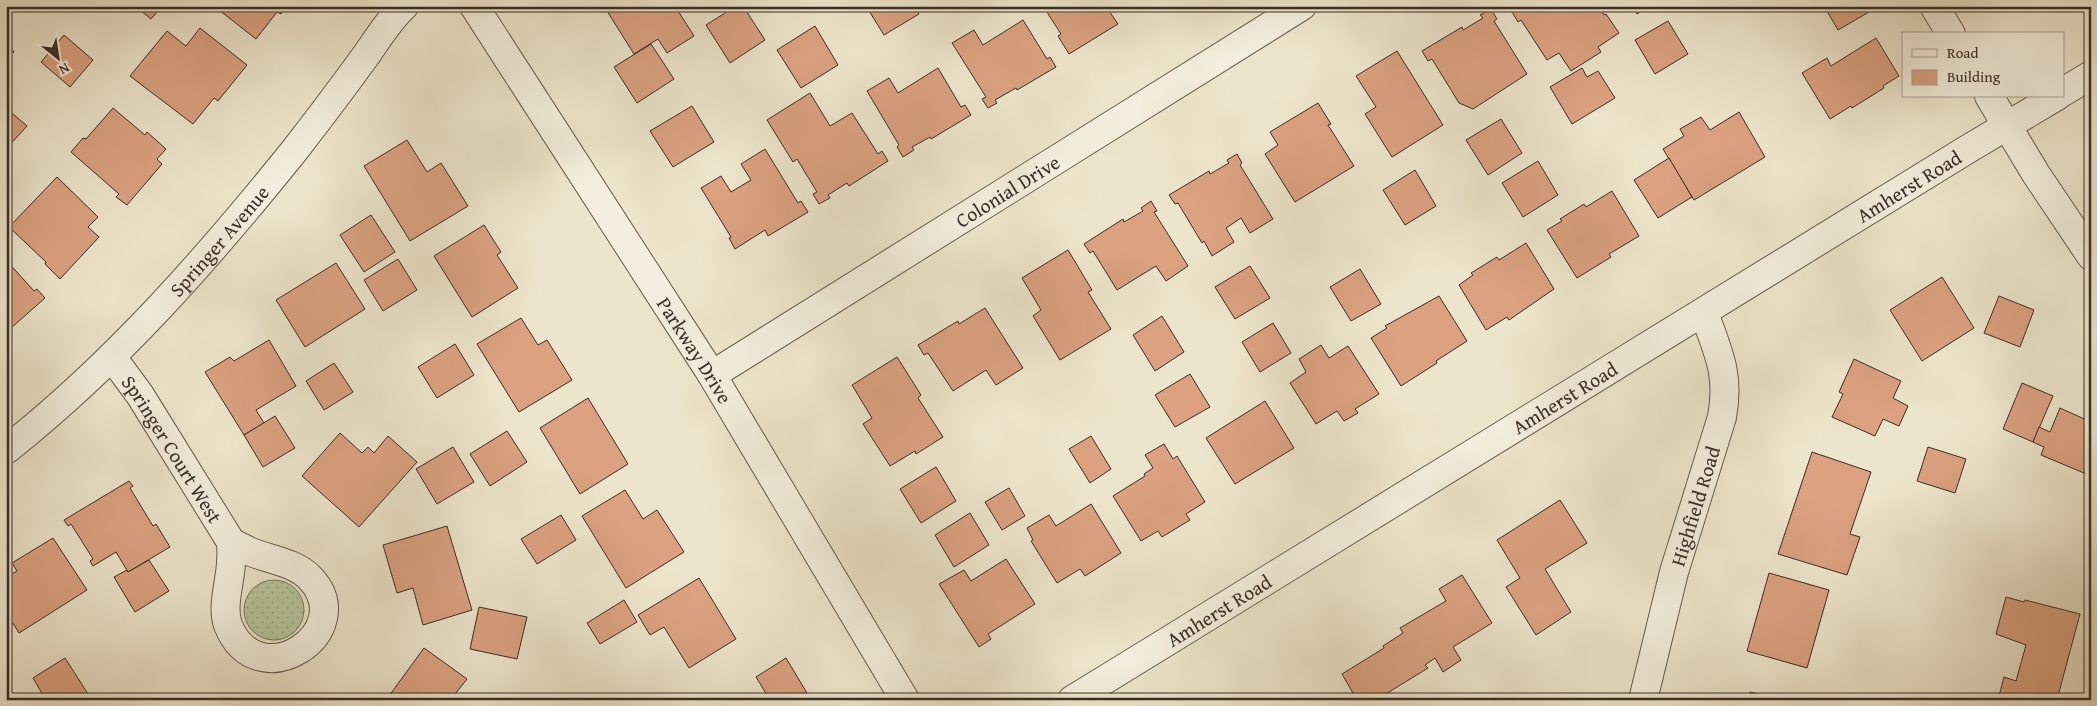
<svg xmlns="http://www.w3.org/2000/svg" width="2097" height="706" font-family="'Gentium Book Plus',serif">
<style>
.grass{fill:url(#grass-dots);stroke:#787860}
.building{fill:#dba181;stroke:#3a2c27}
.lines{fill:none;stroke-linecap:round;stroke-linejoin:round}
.minor-casing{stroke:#675a50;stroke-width:30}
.minor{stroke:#f3eedd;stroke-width:28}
.labels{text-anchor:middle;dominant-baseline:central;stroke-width:5;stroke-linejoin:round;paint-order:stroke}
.street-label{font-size:20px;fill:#3a2c27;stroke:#f3eedd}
</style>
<defs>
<pattern id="grass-dots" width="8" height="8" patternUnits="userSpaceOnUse" patternTransform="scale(1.25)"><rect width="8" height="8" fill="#b5c59a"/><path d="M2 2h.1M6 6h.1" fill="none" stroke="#9ca985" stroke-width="1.8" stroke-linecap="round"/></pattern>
</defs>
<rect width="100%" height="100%" fill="#ede5cb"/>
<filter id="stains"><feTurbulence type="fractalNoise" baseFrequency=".004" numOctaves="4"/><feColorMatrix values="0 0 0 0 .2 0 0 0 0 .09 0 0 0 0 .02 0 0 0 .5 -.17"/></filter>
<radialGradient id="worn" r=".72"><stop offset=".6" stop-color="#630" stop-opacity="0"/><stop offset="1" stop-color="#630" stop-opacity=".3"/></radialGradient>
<!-- grass -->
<circle class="grass" cx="274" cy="610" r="30"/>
<!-- building -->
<g class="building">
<polygon points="135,6 162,6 151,19"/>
<polygon points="214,6 287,6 281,14 277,12 256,39"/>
<polygon points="615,6 675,6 694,36 667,53 658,39 634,54 607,11"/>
<polygon points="736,6 743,6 765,40 730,63 706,25"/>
<polygon points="866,6 914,6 919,14 884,35"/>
<polygon points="1043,6 1118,6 1109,11 1118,24 1069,54 1058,36 1061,34"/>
<polygon points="1521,6 1599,6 1604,15 1606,14 1619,33 1598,47 1601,52 1571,71 1559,53 1547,60 1521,20 1518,22 1512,12"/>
<polygon points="1632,6 1650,6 1637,14"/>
<polygon points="1824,6 1866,6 1869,12 1838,30"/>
<polygon points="1491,9 1497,19 1494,21 1527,74 1473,109 1459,103 1432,59 1428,61 1422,51 1462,27 1463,30 1483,18 1480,15"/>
<polygon points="1023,20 1047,59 1050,57 1056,67 1017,90 1016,88 995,100 997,103 988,108 982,99 986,97 952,43 974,30 983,45"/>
<polygon points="1668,21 1688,54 1655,74 1635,40"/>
<polygon points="815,26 838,65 801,88 777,50"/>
<polygon points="200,28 247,65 218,101 214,98 193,124 130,76 167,31 186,46"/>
<polygon points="64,35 93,60 70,87 41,62"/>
<polygon points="1876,38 1899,76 1883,86 1884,88 1852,108 1851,106 1830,119 1802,73 1827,58 1831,66"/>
<polygon points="6,43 14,52 6,59"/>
<polygon points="651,44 674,79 637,103 614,67"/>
<polygon points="1397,51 1443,125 1392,157 1365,114 1376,107 1356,76"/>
<polygon points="938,68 961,107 965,105 971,115 931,139 930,137 912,147 914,150 903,157 897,147 899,145 867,91 889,78 898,93"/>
<polygon points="1582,68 1587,77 1598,71 1615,98 1572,124 1550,87"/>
<polygon points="810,93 830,126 852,113 878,154 882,151 888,161 849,186 847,183 828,195 830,198 819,204 813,194 817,192 797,159 793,162 767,120"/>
<polygon points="1318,103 1331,124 1328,125 1354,166 1295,202 1265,154 1278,145 1270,132"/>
<polygon points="692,106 714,142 673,167 650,131"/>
<polygon points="6,108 27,126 6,149"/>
<polygon points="113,108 145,135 147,132 166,149 157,159 162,164 127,205 116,197 119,194 71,152 83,138 86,139"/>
<polygon points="1739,112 1765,157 1694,200 1663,149 1684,136 1680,129 1701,117 1710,130"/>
<polygon points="1501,119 1522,153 1488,175 1466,140"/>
<polygon points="407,140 427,172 441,163 468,206 410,241 364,166"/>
<polygon points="765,149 798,203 801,201 808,212 768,236 765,230 735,249 729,238 731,237 701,188 721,176 731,192 751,180 741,164"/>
<polygon points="1237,154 1242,163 1240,165 1273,219 1250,233 1241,218 1226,228 1234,242 1212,256 1204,241 1202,243 1178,203 1175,204 1169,195 1209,171 1210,174 1229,163 1227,160"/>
<polygon points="1669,158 1692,197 1658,218 1634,180"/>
<polygon points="1538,161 1558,195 1523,217 1502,183"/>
<polygon points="1415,170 1436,206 1405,225 1383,190"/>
<polygon points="57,177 98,217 88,227 99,237 60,279 45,264 46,262 9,227"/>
<polygon points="1612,191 1639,236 1609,254 1611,257 1577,278 1547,230 1562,221 1560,219 1584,204 1586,207"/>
<polygon points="1151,201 1157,211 1154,212 1188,266 1166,281 1156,266 1117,290 1093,251 1090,253 1084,244 1123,219 1124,222 1143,211 1141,208"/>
<polygon points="371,215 395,252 364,272 340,235"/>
<polygon points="484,225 501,252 497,255 518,288 472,317 434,256"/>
<polygon points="1526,243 1554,289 1509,320 1507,317 1486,330 1459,285 1473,275 1471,273 1497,257 1499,260"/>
<polygon points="1068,250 1092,290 1088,292 1111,329 1060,360 1033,316 1041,310 1022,278"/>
<polygon points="398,259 417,290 383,311 364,280"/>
<polygon points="6,260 34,291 37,289 45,298 11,328 8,325 6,327"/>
<polygon points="336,263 365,309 305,347 276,300"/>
<polygon points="1250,266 1270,298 1235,319 1215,287"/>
<polygon points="1360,269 1381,304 1351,321 1330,287"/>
<polygon points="1942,277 1974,328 1922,361 1890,310"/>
<polygon points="1439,296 1467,341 1436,361 1437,363 1401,386 1371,338 1387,328 1385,326"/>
<polygon points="1999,296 2034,310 2020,347 1984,333"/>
<polygon points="985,308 1023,368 996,385 986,370 953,391 928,353 924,355 918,345 958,321 959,324"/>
<polygon points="1162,316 1184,352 1155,371 1133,335"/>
<polygon points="521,318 538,345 547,340 572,380 519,412 477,344"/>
<polygon points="1273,323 1291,353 1260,372 1242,342"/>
<polygon points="269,340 296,386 256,410 264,423 244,435 205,372 230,357 234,361"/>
<polygon points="455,344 474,375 437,398 418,367"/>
<polygon points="1321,345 1329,358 1348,346 1379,394 1355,409 1358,413 1344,421 1337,411 1316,424 1290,383 1306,372 1299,359"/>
<polygon points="897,357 921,395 918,398 943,437 916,454 915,451 890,466 863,424 872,418 852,385"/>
<polygon points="1854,359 1901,381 1893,398 1908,406 1899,426 1883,419 1875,436 1832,417 1843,394 1839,392"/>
<polygon points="334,363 353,392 324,410 306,381"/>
<polygon points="1190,374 1210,407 1175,427 1155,395"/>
<polygon points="2022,383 2053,396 2033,442 2003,429"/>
<polygon points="588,398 628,464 580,494 540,428"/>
<polygon points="1265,401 1294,448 1235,484 1206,438"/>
<polygon points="2060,408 2091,422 2091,476 2041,455 2044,447 2033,442 2039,427 2050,432"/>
<polygon points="275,416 295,448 263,467 244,435"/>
<polygon points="507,431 527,462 490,486 470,454"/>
<polygon points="340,433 362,453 368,447 374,453 388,436 417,462 359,527 302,476"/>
<polygon points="1091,436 1111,469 1090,483 1069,449"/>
<polygon points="1164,444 1173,459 1177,456 1205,502 1186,514 1190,520 1162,537 1158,531 1141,541 1113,496 1145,476 1144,474 1153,468 1145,455"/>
<polygon points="453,447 474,482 437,504 416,469"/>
<polygon points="1928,447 1966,459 1955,493 1917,481"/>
<polygon points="1812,452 1871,472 1850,534 1860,537 1847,575 1778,554"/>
<polygon points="936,467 956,501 921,523 900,489"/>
<polygon points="129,481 133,486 130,488 153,526 156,524 170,547 128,572 116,552 93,566 90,561 93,559 71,524 68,526 64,520"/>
<polygon points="1009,488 1025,516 1002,530 985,502"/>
<polygon points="625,490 643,519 657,510 684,552 626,588 582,516"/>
<polygon points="1560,500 1587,543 1545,569 1571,612 1536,635 1506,587 1520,578 1497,540"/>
<polygon points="1091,504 1121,553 1085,576 1080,569 1057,583 1031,541 1033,540 1027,528 1049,515 1056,526"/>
<polygon points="970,513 989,545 954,567 935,535"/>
<polygon points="561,515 576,540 537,564 521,539"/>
<polygon points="447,526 472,610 423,625 413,588 397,593 383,545"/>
<polygon points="53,538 87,590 19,633 6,612 6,577 17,571 12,563"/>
<polygon points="1006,559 1035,604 988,634 991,639 979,647 939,584 964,570 971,581"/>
<polygon points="149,560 169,591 135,612 114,577 127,570 128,572"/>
<polygon points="1769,573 1829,590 1807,668 1747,651"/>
<polygon points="1462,575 1492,623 1453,647 1461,660 1443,672 1435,658 1425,665 1428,668 1376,700 1357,700 1342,674 1384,648 1383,646 1403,633 1400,628 1446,601 1439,589"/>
<polygon points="699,578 736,639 689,668 664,627 650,635 638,615"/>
<polygon points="2006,597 2024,602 2025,600 2080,614 2058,696 2060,697 2059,700 1998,700 2004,677 2016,681 2026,645 1996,634"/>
<polygon points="624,600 637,622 600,644 587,623"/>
<polygon points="479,607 527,617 517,659 470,649"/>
<polygon points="424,648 467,679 452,698 454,700 386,700"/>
<polygon points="65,658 88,694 79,700 46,700 33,678"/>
<polygon points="786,658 807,693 796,700 770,700 756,677"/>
<polygon points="1750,692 1782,700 1749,700"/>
</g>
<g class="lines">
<!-- minor casing -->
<g class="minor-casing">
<g id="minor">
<path id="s1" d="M474,6L712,375L905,700"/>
<polyline points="1934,6 1951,34"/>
<polyline points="2063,92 2091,75"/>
<polyline points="1989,96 2036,174 2091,256"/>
<path id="s2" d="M112,357L140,395L231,542C231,548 232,554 231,561C231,580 221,606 228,625C258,700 361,631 310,578C295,562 270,560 251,552C244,549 237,545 231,542"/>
<path id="s3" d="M712,375L1302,6"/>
<path id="s4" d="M6,450C115,364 207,259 294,151C319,119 343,87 367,54C378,38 389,20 404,6"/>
<path id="s5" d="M1072,700L1968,149L2057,96"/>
<path id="s6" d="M1643,700L1674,572L1722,417C1730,374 1718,352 1704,313"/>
</g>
</g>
<!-- minor -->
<use href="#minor" class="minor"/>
</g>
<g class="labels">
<!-- street labels -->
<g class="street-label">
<text stroke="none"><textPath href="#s5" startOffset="982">Amherst Road</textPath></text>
<text stroke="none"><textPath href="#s3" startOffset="348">Colonial Drive</textPath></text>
<text stroke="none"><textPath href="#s4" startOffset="299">Springer Avenue</textPath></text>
<text stroke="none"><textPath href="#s1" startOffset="409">Parkway Drive</textPath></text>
<text stroke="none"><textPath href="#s5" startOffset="578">Amherst Road</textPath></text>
<text stroke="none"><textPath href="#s2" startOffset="110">Springer Court West</textPath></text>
<text stroke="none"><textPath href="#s6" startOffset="201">Highfield Road</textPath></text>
<text stroke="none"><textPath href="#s5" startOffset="172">Amherst Road</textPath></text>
</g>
</g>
<!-- margin -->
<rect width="2097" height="706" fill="none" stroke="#ede5cb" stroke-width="25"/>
<rect x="8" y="8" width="2082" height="691" fill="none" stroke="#3a2c27" stroke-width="2.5"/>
<rect x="12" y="12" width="2072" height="681" fill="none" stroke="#3a2c27"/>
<!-- legend -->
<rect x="1902" y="32" width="162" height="65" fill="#f3eedd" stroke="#a9a094"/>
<rect x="1912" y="49" width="25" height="8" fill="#f3eedd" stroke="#a9a094"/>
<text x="1947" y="58" font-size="15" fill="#3a2c27">Road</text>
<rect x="1912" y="70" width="25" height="15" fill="#dba181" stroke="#a9a094"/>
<text x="1947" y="82" font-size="15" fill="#3a2c27">Building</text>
<!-- north arrow -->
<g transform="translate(58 58) rotate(150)" stroke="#f3eedd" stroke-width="4" paint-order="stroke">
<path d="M0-4L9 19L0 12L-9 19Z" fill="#3a2c27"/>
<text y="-8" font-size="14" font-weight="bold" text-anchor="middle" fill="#3a2c27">N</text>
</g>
<rect width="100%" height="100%" filter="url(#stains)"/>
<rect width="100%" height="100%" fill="url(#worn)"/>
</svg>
